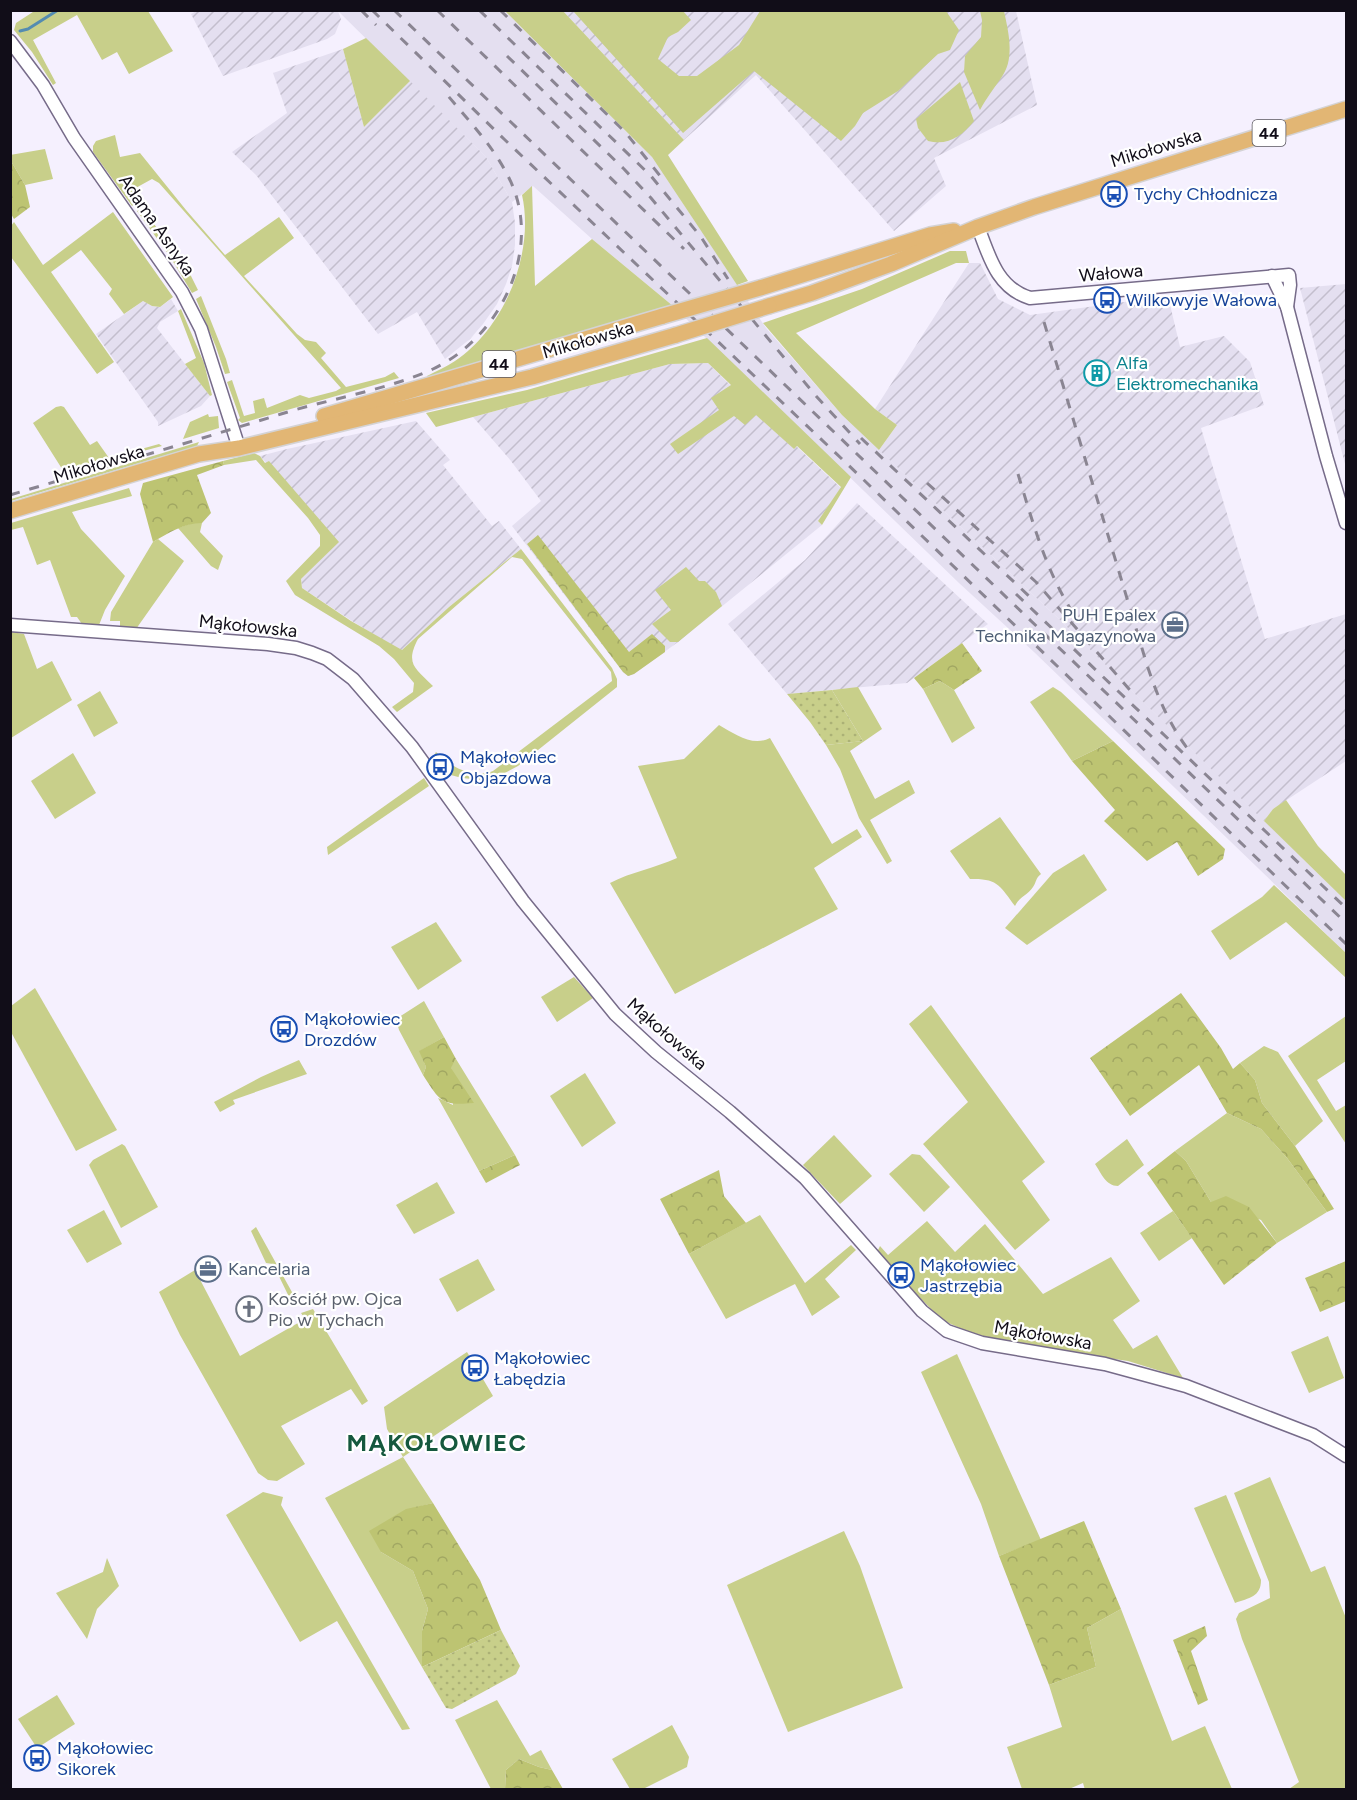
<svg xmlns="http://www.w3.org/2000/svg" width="1357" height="1800" font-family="Figtree,sans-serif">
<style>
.built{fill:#e4dff0}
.industrial{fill:url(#industrial-furrows)}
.grass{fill:#c8cf8a}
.forest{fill:url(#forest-crowns)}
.park{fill:url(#park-dots)}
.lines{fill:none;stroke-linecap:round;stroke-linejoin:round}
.stream{stroke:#548cb1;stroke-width:3}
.tertiary-casing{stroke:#766b89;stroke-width:15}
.primary-casing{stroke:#d4d3d5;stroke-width:18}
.tertiary{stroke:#fff;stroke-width:12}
.primary{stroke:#e2b674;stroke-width:15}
.rail{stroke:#8a8592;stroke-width:3;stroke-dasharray:10 10;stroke-linecap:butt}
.primary-bridge-casing{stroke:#d4d3d5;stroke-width:18;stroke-linecap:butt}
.primary-bridge{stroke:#e2b674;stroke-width:15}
.labels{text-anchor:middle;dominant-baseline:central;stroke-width:4.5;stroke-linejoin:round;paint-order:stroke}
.shield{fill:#fff;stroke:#58565d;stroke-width:1.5}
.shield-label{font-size:16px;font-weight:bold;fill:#110d18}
.street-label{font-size:18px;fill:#110d18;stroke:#fff}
.transit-label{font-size:18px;fill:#164399;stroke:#fff;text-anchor:start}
.culture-label{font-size:18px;fill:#0d838f;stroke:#fff;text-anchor:start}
.service-label{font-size:18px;fill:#4e5e75;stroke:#fff;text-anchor:end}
.worship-label{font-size:18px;fill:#5b616d;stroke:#fff;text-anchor:start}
.district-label{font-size:24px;font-weight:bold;letter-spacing:1.5px;fill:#15583e;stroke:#fff}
</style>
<defs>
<pattern id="industrial-furrows" width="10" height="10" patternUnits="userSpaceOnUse" patternTransform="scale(1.5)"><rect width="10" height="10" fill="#e4dff0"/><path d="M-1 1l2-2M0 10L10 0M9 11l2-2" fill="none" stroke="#c3becd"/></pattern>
<pattern id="forest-crowns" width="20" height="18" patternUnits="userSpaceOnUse" patternTransform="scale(1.5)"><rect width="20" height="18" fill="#bdc472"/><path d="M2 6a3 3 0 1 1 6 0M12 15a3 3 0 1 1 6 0" fill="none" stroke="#a1a762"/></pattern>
<pattern id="park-dots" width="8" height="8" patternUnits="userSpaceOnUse" patternTransform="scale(1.5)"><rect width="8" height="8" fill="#c8cf8a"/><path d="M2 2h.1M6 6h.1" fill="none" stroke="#abb176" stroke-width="1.8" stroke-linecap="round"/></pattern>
</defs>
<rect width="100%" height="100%" fill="#f5f0fe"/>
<!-- built -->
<polygon class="built" points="338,11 505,11 652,157 766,328 842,415 1061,621 1346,901 1346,953 1034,652 959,583 673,306 592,239 533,186 512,202 486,157"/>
<!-- industrial -->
<g class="industrial">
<polygon points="198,10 338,11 341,19 335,34 327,39 223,76 191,14"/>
<polygon points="563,11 1016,11 1037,105 934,158 946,186 894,231 756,75 684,140"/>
<polygon points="343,49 364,127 410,81 486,157 512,202 515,223 515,245 512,266 506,284 497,304 483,324 470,339 445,359 417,312 378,334 256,175 232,152 287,113 273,73"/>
<polygon points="969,263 980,263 998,299 1030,315 1168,296 1180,347 1224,336 1250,362 1264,405 1201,428 1265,639 1346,614 1346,761 1273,809 1264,821 1061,621 879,450 897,425 875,409"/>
<polygon points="1346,284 1346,468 1300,288"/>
<polygon points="171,299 178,311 160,322 157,328 210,396 201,406 158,426 158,422 96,334 143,301 152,306 160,307"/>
<polygon points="708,363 794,449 796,446 841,488 818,521 822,525 678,642 634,674 628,676 623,672 512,526 541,501 511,461 473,417 670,364"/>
<polygon points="416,421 450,460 443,465 492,526 499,521 521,549 449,607 401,651 352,621 302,588 301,579 338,542 260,456 287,449"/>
<polygon points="857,503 988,624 907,683 787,694 728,624 805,560"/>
</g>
<!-- grass -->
<g class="grass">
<polygon points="36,10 148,11 173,51 129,74 117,52 102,60 77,15 33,40 56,83 53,85 32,52 14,30 16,23"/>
<polygon points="505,11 563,11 684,140 668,155 748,281 737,285 652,157"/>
<polygon points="573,11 683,11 691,20 678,32 668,37 658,59 679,76 697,76 739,45 760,11 946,11 959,30 950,50 938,54 898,91 863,113 855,126 841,141 754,71 683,133"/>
<path d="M980,11H1004C1008,30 1015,57 1003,75C995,87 987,97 980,110L964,72L965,56L981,37L982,20Z"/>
<polygon points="366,38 410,81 364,127 343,49"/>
<path d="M960,82L974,121C962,136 948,146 928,141L918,128L916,119Z"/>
<polygon points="115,135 120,157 140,153 186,210 225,255 279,217 294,238 244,276 297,334 305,340 316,342 326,353 321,358 346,387 385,377 394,372 399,378 242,423 238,420 240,418 227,382 232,380 244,416 255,413 253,401 264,398 267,408 300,395 309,398 336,391 341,388 159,183 152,179 132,190 138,201 132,206 93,152 93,146 96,141"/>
<polygon points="45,149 53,179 25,185 11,161 10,155"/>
<path d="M532,186L535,286L592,239L673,306L427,380V376C436,371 446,367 455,361C505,328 535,252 522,195Z"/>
<polygon points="142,207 191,276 198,290 192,293 169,255 137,211"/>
<polygon points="113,212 173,297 160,307 152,306 143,301 124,314 109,294 112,289 81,250 51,272 114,362 97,374 11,257 11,226 14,222 43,265"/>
<polygon points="950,251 966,251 969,263 956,263 796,333 875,409 897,425 879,450 842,415 763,323 862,289"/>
<polygon points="201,296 226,359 230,373 225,374 216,347 196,299"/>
<polygon points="181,309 204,363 212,395 210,396 185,364 196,358 178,311"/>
<polygon points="707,338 851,477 822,525 818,521 841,487 797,446 794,449 756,415 745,425 734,416 678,454 670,444 719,410 711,398 731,385 708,363 670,364 436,427 426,413 527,390"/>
<polygon points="61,406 64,407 90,445 97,441 109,458 159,444 162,446 64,472 33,423 56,407"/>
<polygon points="208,414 209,417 218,416 219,428 183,439 190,422"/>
<polygon points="199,442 197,446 11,501 11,499"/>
<path d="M254,453L260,456L265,463L269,461L339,542L301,579L302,588L351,621L402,650L449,607L521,549L612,668L617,679V687L518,766L501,775L484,780L462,778L447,774L432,759L436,752C451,767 472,779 493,771L612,681L611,672L522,559L512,557L418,639C405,664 415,668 433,686L397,712L392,707L413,692L414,683L394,659L379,646L295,595L286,581L320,546V535L308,518L256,460L224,465L223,461Z"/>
<polygon points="129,488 132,496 72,512 81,529 125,576 105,610 99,625 82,624 77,617 71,617 50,560 37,565 23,527 11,530 11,523"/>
<polygon points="192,523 202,523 200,532 223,556 218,570 211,566 178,528"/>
<polygon points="158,539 184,561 136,629 120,627 120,621 110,621 111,612 153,542"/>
<polygon points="686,567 699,581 705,581 716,592 722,606 678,642 670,642 652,624 671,610 655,590"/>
<polygon points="11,632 24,634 37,669 52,661 72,700 11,738"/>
<polygon points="940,681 954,690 975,728 952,743 923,689"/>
<polygon points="858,687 882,729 850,751 875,799 909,780 915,793 870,820 892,861 887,864 859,818 840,769 826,745 863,741 832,690"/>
<polygon points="1053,687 1061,692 1113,741 1072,761 1030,702"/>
<polygon points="100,691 118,723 94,737 77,705"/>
<path d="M719,725C735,734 752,747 770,738L832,844L857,829L862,837L814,868L838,909L675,994L610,883C631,872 655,868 677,858L638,766L684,759Z"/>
<polygon points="73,753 96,793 55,819 31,781"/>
<polygon points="424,778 429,786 328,855 327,847"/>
<polygon points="1286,800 1318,846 1346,875 1346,901 1264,821 1273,809"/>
<path d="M1000,817L1041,874C1035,879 1037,881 1033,887C1028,895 1019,897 1015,906C1000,886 998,878 970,879L950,851Z"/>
<polygon points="1084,854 1107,890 1027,945 1005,928 1053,873"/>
<polygon points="1274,885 1346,953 1346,978 1286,922 1230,960 1211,931 1262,897"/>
<polygon points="436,922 462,961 418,990 391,947"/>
<polygon points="574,977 593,998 557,1022 541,997"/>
<polygon points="35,988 117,1130 76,1151 11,1032 11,1006"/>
<polygon points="424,1001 444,1037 420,1051 426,1067 423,1075 399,1030 396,1019"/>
<polygon points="931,1005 1045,1162 1022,1181 1050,1220 1015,1250 923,1144 968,1102 909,1024"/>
<polygon points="1346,1016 1346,1061 1317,1080 1336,1111 1346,1105 1346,1144 1288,1056"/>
<polygon points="1264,1046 1278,1052 1323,1121 1295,1146 1262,1103 1255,1080 1240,1063"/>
<polygon points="456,1059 515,1155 479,1171 438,1098 453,1105 451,1067"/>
<polygon points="299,1060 307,1074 233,1100 235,1104 220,1112 214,1102 261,1077"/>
<polygon points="585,1073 616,1123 582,1147 550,1096"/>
<polygon points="1227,1113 1261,1129 1287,1158 1327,1212 1277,1243 1261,1220 1211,1202 1186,1161 1175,1151"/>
<polygon points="834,1135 872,1176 840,1204 803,1165"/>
<path d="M1127,1139L1144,1165L1118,1186C1106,1186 1101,1173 1095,1164Z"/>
<polygon points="122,1144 125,1146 158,1207 121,1228 89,1165 93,1160"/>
<polygon points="912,1154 920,1155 950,1187 924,1212 889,1174"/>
<polygon points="437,1182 455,1213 414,1234 396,1205"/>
<polygon points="104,1210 122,1244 87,1263 67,1230"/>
<polygon points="1173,1211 1192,1238 1159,1261 1140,1233"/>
<polygon points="760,1215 805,1283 851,1245 856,1250 825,1279 840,1297 812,1316 795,1284 726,1319 689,1254"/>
<polygon points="927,1221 955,1252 985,1224 1043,1294 1111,1257 1140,1301 1113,1320 1133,1349 1157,1335 1183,1378 1128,1361 1018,1345 975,1335 942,1320 903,1281 906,1277 897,1268 894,1271 877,1252 880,1246 888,1255"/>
<polygon points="256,1227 298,1303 296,1304 293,1300 291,1301 273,1264 266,1263 251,1231"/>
<polygon points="478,1259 495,1290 457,1312 439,1279"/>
<polygon points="195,1270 240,1356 305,1319 301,1313 313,1309 368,1401 362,1405 351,1389 281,1426 305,1464 277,1481 268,1480 258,1473 180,1335 159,1292"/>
<polygon points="1328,1336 1344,1378 1309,1393 1291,1352"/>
<polygon points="467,1352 493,1396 403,1457 433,1503 406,1510 381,1552 413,1571 428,1609 422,1631 422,1667 325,1498 403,1457 387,1429 384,1407"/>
<polygon points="957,1354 1041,1540 999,1556 981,1504 921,1372"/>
<polygon points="1270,1477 1311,1572 1325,1566 1346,1618 1346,1789 1289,1789 1299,1782 1242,1639 1236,1619 1239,1613 1270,1598 1269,1582 1234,1493"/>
<polygon points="263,1492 283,1497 281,1505 410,1729 402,1730 337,1621 300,1642 226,1515"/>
<path d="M1226,1495L1261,1580C1261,1597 1249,1598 1235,1603L1194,1508Z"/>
<polygon points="844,1531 860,1566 903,1688 788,1732 727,1585"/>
<polygon points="107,1558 119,1586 97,1609 87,1639 56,1593 103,1572"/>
<polygon points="1121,1609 1172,1741 1205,1726 1232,1789 1085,1790 1083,1783 1069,1789 1022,1789 1007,1747 1062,1727 1049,1685 1096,1667 1087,1628"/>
<polygon points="57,1695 75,1724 37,1748 18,1719"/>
<polygon points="497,1700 530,1756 541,1750 552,1770 539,1767 519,1759 506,1770 505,1789 491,1789 455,1720"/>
<polygon points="672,1725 689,1757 687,1767 643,1789 630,1789 612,1759"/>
</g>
<!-- forest -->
<g class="forest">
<polygon points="11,161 25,185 30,207 14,219 11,214"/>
<path d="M223,461L224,465L197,475L211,513L202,523C183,523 169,533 153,542L140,494L143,483Z"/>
<polygon points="538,535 629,652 652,634 665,646 665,652 634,674 628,676 623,672 527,544"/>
<polygon points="962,643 982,671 954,690 940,681 923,689 914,678"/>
<polygon points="1113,741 1225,849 1223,859 1198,876 1177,842 1147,861 1104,821 1115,810 1072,761"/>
<polygon points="1181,993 1221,1048 1233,1069 1240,1063 1255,1080 1262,1103 1295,1146 1334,1209 1327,1212 1287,1158 1261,1129 1227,1113 1199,1065 1130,1116 1090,1058"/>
<path d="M444,1037L456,1059L451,1068L474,1103C441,1106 440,1101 423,1075L426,1067L419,1051Z"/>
<polygon points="1175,1151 1186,1161 1211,1202 1226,1196 1249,1207 1277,1243 1224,1285 1147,1173"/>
<polygon points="515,1155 520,1165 486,1183 479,1171"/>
<polygon points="719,1170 724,1196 746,1223 689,1254 660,1199"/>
<polygon points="1346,1261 1346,1301 1320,1312 1305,1278"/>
<polygon points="433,1503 480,1580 501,1630 422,1667 422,1631 428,1609 413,1571 381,1552 369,1531 406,1509"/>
<polygon points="1084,1521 1121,1609 1087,1628 1096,1667 1049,1685 999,1556"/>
<polygon points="1205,1626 1207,1636 1191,1651 1208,1700 1198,1705 1173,1640"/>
<polygon points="519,1759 539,1767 552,1770 563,1789 505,1789 506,1770"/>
</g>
<!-- park -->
<g class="park">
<polygon points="832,690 863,741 864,741 826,745 810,722 787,694"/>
<polygon points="501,1630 520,1666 516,1674 452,1709 446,1708 422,1667"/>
</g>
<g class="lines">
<!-- stream -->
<polyline class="stream" points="20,31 28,29 58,10"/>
<!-- tertiary casing -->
<g class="tertiary-casing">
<g id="tertiary">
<polyline points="10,41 43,85 74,138 182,292 201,329 239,448"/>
<path d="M978,227C989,256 997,288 1030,298L1289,275L1290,285L1287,307"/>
<polyline points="1272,276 1287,307 1326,456 1346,523"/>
<polyline points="10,625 268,644 296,648 312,653 327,659 353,679 412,747 523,901 615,1014 656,1052 730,1112 805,1178 922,1311 947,1331 982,1343 1105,1364 1186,1386 1313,1435 1346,1456"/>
</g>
</g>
<!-- primary casing -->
<g class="primary-casing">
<g id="primary">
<polyline points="760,288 930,235 954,231"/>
<polyline points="769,306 812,293 891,264 978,227 1034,207 1346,109"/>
<polyline points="324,416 663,316"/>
<polyline points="10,511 199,454 239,448 532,377 676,335"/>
</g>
</g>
<!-- tertiary -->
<use href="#tertiary" class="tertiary"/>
<!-- primary -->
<use href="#primary" class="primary"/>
<!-- rail -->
<g class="rail">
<polyline points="361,10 376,25"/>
<polyline points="372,10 504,139 842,459 1346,944"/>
<polyline points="394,10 1346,923"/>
<polyline points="437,10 684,249"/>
<polyline points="479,10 651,176 701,237 728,279"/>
<polyline points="500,10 626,133 661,177"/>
<polyline points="507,56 624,169 651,198 816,396 860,444"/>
<path d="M1044,322L1147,665C1157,695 1168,722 1187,748"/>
<polyline points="861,438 1030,597"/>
<path d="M1018,474C1033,523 1046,572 1075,616"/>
<polyline points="927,483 1036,582 1136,697"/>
<path d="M10,495C101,468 191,442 281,414C329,399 387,390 433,369C501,337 544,248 509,178C493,145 466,118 444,91"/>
<polyline points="1016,594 1346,908"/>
</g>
<!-- primary-bridge casing -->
<g class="primary-bridge-casing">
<g id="primary-bridge">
<polyline points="663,316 760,288"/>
<polyline points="676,335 769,306"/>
</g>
</g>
<!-- primary-bridge -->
<use href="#primary-bridge" class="primary-bridge"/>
</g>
<!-- icons -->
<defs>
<g id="bus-ring" transform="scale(1.35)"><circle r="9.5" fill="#fff" stroke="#1a4fb4" stroke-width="1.5"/><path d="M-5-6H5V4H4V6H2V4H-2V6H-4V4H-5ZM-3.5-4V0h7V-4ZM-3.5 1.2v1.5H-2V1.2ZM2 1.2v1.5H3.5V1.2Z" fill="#1a4fb4"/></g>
<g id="building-ring" transform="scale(1.35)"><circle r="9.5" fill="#fff" stroke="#0f9aa8" stroke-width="1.5"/><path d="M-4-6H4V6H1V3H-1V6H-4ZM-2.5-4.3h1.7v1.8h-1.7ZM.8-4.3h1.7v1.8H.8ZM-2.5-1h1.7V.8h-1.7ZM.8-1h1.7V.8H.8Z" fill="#0f9aa8"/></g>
<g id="office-ring" transform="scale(1.35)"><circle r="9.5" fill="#fff" stroke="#5c6f8a" stroke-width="1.5"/><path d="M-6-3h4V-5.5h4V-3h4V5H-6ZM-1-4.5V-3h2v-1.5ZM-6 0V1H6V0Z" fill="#5c6f8a"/></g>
<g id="church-ring" transform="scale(1.35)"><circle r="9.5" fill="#fff" stroke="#6b7280" stroke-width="1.5"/><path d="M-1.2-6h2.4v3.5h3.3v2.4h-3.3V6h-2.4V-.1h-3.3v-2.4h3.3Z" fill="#6b7280"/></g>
</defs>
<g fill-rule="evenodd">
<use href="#bus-ring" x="1114" y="194"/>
<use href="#bus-ring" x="1107" y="300"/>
<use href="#building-ring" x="1097" y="373"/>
<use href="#office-ring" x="1175" y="625"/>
<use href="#bus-ring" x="440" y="767"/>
<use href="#bus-ring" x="284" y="1029"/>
<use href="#office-ring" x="208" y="1269"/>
<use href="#bus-ring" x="901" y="1275"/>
<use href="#church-ring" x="249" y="1309"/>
<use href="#bus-ring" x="475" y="1368"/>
<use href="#bus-ring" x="37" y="1758"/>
</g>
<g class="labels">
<!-- shield labels -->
<g class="shield">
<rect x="1252.5" y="120" width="33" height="26" rx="4.5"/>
<rect x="482.5" y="351" width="33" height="26" rx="4.5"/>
</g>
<g class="shield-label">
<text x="1269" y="133">44</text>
<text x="499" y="364">44</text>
</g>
<!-- street labels -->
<g class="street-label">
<text transform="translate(1156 148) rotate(-17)">Mikołowska</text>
<text transform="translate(157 225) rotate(55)">Adama Asnyka</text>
<text transform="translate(1111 273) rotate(-5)">Wałowa</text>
<text transform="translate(588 340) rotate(-16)">Mikołowska</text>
<text transform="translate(99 464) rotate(-17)">Mikołowska</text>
<text transform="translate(248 626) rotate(6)">Mąkołowska</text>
<text transform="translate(667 1034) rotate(41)">Mąkołowska</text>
<text transform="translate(1043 1335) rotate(10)">Mąkołowska</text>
</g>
<!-- transit labels -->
<g class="transit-label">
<text x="1134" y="194">Tychy Chłodnicza</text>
<text x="1126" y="300">Wilkowyje Wałowa</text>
<text x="460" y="757">Mąkołowiec<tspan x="460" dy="21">Objazdowa</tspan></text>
<text x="304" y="1019">Mąkołowiec<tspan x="304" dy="21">Drozdów</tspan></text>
<text x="920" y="1265">Mąkołowiec<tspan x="920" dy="21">Jastrzębia</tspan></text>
<text x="494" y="1358">Mąkołowiec<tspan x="494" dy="21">Łabędzia</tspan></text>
<text x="57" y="1748">Mąkołowiec<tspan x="57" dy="21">Sikorek</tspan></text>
</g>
<!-- culture labels -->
<g class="culture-label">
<text x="1116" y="363">Alfa<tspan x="1116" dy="21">Elektromechanika</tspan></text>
</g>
<!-- service labels -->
<g class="service-label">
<text x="1156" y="615">PUH Epalex<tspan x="1156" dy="21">Technika Magazynowa</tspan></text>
<text x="228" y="1269" text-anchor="start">Kancelaria</text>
</g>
<!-- worship labels -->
<g class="worship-label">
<text x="268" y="1299">Kościół pw. Ojca<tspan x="268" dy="21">Pio w Tychach</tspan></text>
</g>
<!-- district labels -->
<g class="district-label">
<text x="437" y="1442">MĄKOŁOWIEC</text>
</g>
</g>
<!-- border -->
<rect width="1357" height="1800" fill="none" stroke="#110d18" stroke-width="24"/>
</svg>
